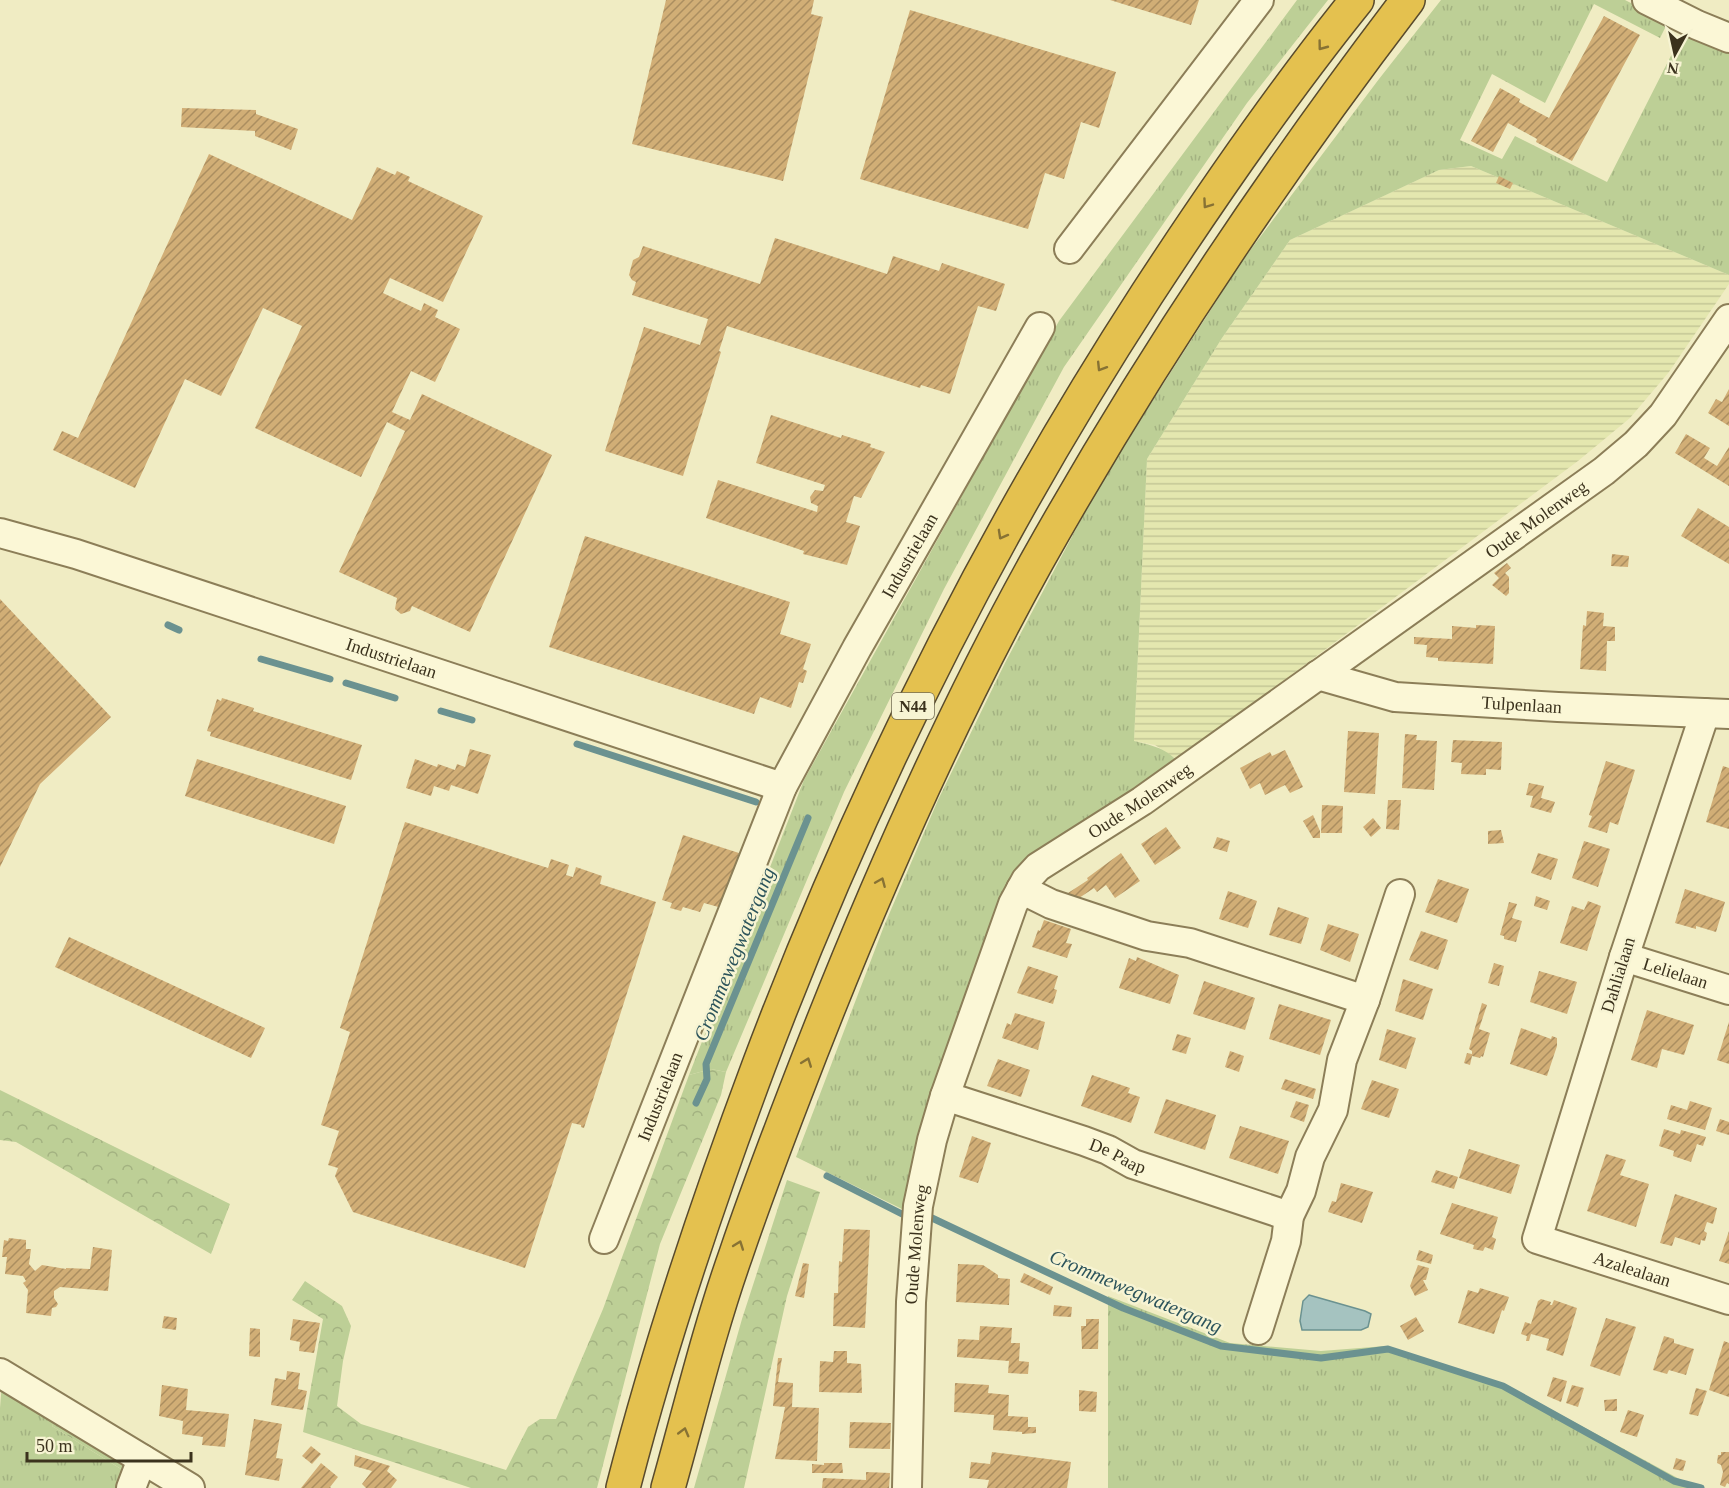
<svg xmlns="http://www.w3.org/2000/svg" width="1729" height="1488" font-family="'Times New Roman',serif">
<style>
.farmland{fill:url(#farmland-rules)}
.grass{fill:url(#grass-tufts)}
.forest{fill:url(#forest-crowns)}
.water{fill:#a5c3c0;stroke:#6b9290;stroke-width:1.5}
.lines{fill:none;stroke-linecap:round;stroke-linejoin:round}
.stream{stroke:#6b9290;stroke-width:7}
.building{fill:url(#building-hatch)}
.minor-casing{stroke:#8c7e58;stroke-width:32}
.highway-casing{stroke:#594b2d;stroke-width:36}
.minor{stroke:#fbf7d6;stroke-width:28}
.highway{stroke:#e4c14f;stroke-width:33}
.oneway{stroke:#877234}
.labels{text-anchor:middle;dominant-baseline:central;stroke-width:5;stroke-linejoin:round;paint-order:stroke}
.shield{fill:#f7f4d3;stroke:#736c54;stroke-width:1.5}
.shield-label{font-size:16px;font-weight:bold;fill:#3b321d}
.street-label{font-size:18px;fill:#3b321d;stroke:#f7f4d3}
.water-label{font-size:20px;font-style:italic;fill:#2c545b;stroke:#f7f4d3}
</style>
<defs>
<pattern id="farmland-rules" width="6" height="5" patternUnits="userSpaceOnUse" patternTransform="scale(1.5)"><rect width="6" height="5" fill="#e4e7af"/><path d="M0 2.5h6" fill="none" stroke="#c4c796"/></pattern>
<pattern id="grass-tufts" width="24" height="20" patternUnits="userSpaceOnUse" patternTransform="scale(1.5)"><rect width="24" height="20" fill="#bdcf96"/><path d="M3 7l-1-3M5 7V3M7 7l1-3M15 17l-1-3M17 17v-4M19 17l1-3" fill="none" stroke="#a3b281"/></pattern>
<pattern id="forest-crowns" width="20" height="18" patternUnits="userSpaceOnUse" patternTransform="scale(1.5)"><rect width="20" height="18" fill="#bdcf96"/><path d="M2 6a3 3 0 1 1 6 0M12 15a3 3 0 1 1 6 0" fill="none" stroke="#a3b281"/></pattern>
<pattern id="building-hatch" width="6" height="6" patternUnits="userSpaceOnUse" patternTransform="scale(1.5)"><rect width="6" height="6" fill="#d1ae76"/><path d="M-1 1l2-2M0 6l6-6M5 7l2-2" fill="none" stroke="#ab8e60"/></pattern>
</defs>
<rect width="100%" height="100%" fill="#f0ecc3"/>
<!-- farmland -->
<polygon class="farmland" points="1471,166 1729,275 1729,284 1669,372 1630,418 1578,461 1240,713 1175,758 1155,745 1134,741 1147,459 1222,338 1290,240 1439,170"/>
<!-- grass -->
<g class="grass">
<polygon points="1297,0 1328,0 1247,103 1064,367 944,589 844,792 726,1072 711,1069 689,1075 804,780 1059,321"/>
<path d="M1441,0H1625L1668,22L1660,38L1594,4L1545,103L1492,74L1460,140L1502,159L1515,136L1607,182L1683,32L1729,50V275L1471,166L1439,170L1290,240L1222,338L1147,459L1134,741C1154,746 1168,748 1181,766L1010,877L923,1139L904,1210L796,1157L884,926L938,800L1005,663L1103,478L1242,261L1379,79Z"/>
<polygon points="1108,1296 1230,1343 1321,1351 1386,1346 1504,1384 1696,1488 1108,1488"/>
<polygon points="2,1382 58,1415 52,1426 129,1474 125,1488 0,1488 0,1408"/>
</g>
<!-- forest -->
<g class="forest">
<polygon points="711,1069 726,1072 721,1095 660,1244 597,1488 471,1488 303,1432 323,1319 292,1300 305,1281 342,1306 351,1326 343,1361 337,1406 361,1424 506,1470 528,1427 540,1419 556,1419 603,1309 689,1075"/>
<polygon points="0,1090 230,1204 211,1254 16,1142 0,1140"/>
<polygon points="787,1180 820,1192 787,1296 744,1488 694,1488 742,1319"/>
<polygon points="58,1415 133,1460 129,1474 52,1426"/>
</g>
<!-- water -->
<polygon class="water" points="1309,1295 1365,1311 1371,1314 1368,1327 1361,1330 1302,1330 1300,1321 1303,1301"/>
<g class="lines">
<!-- stream -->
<g class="stream">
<polyline points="168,625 179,630"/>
<polyline points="261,659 330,679"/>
<polyline points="346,683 395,698"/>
<polyline points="441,711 472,720"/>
<polyline points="577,744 756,802"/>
<polyline points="696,1103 707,1079 706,1064 808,818"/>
<polyline points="827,1176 902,1214"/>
<polyline points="932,1218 1123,1308 1221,1346 1321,1358 1388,1349 1503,1386 1674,1481 1701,1488"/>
</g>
</g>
<!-- building -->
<g class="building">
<polygon points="666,0 814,0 811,14 823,17 783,181 632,144"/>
<polygon points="1110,0 1199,0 1191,25"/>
<polygon points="910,10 1116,72 1099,128 1081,122 1064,179 1045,173 1028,229 860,179"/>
<polygon points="1604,16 1640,35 1572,161 1536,142 1537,139 1508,123 1493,152 1471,141 1500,88 1520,99 1519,102 1549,118"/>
<polygon points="182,108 256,110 256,114 298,129 291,150 255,136 255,131 181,127"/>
<polygon points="209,154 352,220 377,167 395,175 397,171 410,177 408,181 483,216 443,302 390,278 383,293 421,311 424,303 438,310 435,317 460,329 435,382 411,371 392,412 410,420 422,394 552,455 470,632 412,606 410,611 401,614 395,609 397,598 339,572 405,431 387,422 361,477 255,428 302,326 263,308 221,396 185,379 135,488 53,450 62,431 78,438"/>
<polygon points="1499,176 1513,183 1510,189 1496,183"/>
<polygon points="775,238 887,274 893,256 939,271 942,263 1005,284 996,311 978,306 950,394 921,385 920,388 727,326 719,351 721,352 683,476 605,451 644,327 700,345 708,319 632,295 636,282 632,280 629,275 633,260 639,257 643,246 760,284"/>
<polygon points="1729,389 1729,426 1708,413 1716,399 1722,402"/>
<polygon points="771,415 841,438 842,435 871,444 870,447 885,452 861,498 854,496 846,522 860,526 847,565 803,554 804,551 706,518 718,480 817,512 818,506 811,503 810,497 815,490 823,491 825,485 756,463"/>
<polygon points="1686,434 1710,448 1704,458 1717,466 1729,447 1729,486 1675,453"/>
<polygon points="1698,508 1729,527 1729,564 1681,536"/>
<polygon points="585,536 790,602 780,634 811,644 803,669 807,671 803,683 799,682 791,708 760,697 754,714 549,647"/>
<polygon points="1612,554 1629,556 1628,567 1611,566"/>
<polygon points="1507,563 1511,568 1505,573 1509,577 1509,593 1506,596 1492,585 1499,578 1494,573"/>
<polygon points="0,599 111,717 40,784 0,867"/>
<polygon points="1587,611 1604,613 1603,626 1615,627 1615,641 1607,641 1606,671 1580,669 1583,625 1586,626"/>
<polygon points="1476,625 1495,626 1493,664 1438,661 1438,658 1426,657 1427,645 1414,644 1414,637 1452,639 1452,626 1476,628"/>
<polygon points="222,698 254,708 253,711 362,745 351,780 210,736 211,732 207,731 217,699 221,701"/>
<polygon points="1348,731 1379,733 1375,794 1344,792"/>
<polygon points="1405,734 1417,735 1416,740 1437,741 1434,790 1402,788"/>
<polygon points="1453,740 1502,742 1501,770 1486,769 1486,775 1461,774 1462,763 1451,762"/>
<polygon points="470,749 491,755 478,794 451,785 449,791 434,786 431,796 406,788 415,759 437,767 438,764 455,770 457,764 465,767"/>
<polygon points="1285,750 1303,787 1290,793 1285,785 1265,795 1260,783 1250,789 1240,768 1270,752 1272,756"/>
<polygon points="197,759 346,806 334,844 185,796"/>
<polygon points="1606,761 1635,770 1618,825 1610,822 1607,833 1588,827 1592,816 1589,815"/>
<polygon points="1723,766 1729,768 1729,829 1706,822"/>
<polygon points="1529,783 1544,786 1541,798 1555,802 1551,813 1530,807 1533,796 1526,795"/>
<polygon points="1388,800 1401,800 1399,830 1386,829"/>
<polygon points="1322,805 1343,806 1342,833 1321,833"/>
<polygon points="1313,815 1320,831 1320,838 1313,838 1303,821"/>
<polygon points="1373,818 1381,828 1371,837 1363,827"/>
<polygon points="405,822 548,868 551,859 569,865 566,875 573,877 576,867 602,876 600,884 656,902 584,1128 581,1127 581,1125 572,1123 525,1268 353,1212 335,1176 338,1168 328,1165 339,1131 321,1125 350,1032 340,1028"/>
<polygon points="1166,827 1181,848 1155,865 1141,844"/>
<polygon points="1501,830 1504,843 1488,844 1488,831"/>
<polygon points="683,835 739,853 722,908 704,903 700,912 683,907 681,911 670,908 672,903 662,900"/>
<polygon points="1217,837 1230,841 1227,852 1213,848"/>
<polygon points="1584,841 1610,849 1598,887 1572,878"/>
<polygon points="1121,853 1140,881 1115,898 1106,885 1097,892 1094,888 1073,902 1068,893 1088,880 1087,878"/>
<polygon points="1538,853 1558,859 1551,880 1531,873"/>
<polygon points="1438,879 1469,889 1457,923 1425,912"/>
<polygon points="1685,889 1725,902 1716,932 1696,926 1696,929 1675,923"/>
<polygon points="1228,891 1257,901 1248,928 1219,919"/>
<polygon points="1536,896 1550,901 1547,910 1534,906"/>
<polygon points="1588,901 1601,906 1587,951 1560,943 1572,906 1584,910"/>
<polygon points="1509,902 1517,904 1512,918 1522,921 1516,942 1504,939 1504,936 1500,935"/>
<polygon points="1278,907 1309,918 1301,944 1269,935"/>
<polygon points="1044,920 1071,929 1066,943 1072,944 1067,958 1032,947 1038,930 1040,931"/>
<polygon points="1328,924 1359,934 1350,962 1320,950"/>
<polygon points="1421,931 1448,940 1438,970 1409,960"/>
<polygon points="69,937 265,1028 251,1058 55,967"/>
<polygon points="1137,957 1179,975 1170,1004 1119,988 1129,958 1136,961"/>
<polygon points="1494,963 1504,966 1499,986 1488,983"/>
<polygon points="1028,966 1058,976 1054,989 1057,990 1053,1004 1017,993"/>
<polygon points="1539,971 1577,982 1567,1014 1530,1002"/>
<polygon points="1403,979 1433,989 1423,1020 1395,1011"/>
<polygon points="1204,981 1255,998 1245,1030 1193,1014"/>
<polygon points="1482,1003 1487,1005 1479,1029 1490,1033 1483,1057 1481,1056 1480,1058 1472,1056 1470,1065 1464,1063 1467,1053 1472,1054 1472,1051 1469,1049"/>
<polygon points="1279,1004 1331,1020 1320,1055 1269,1039"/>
<polygon points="1647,1010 1694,1025 1684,1055 1662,1049 1657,1068 1631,1060"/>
<polygon points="1015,1013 1045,1022 1038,1050 1002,1038 1007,1023 1011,1025"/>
<polygon points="1729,1022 1729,1064 1717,1060"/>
<polygon points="1521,1028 1551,1039 1552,1036 1557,1038 1557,1046 1547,1076 1510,1064"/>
<polygon points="1387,1029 1416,1038 1406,1069 1379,1060"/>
<polygon points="1177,1034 1191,1038 1186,1054 1172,1050"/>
<polygon points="1230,1051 1244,1056 1239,1072 1225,1067"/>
<polygon points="998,1059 1030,1070 1021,1097 987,1086"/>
<polygon points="1092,1075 1130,1088 1128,1093 1140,1097 1131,1123 1081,1106"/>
<polygon points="1285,1079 1316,1089 1313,1099 1281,1089"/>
<polygon points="1372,1080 1399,1089 1389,1118 1361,1109"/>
<polygon points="1166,1099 1216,1115 1205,1150 1154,1133"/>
<polygon points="1296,1101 1309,1105 1304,1122 1290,1117"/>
<polygon points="1690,1101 1712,1108 1705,1130 1667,1119 1671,1105 1687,1110"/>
<polygon points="1720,1119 1729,1122 1729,1135 1716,1131"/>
<polygon points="1240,1126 1289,1141 1278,1174 1229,1158"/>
<polygon points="1664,1129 1680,1134 1681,1130 1706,1137 1703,1146 1697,1144 1691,1162 1673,1156 1674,1151 1659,1146"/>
<polygon points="972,1136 991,1143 978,1183 959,1177"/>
<polygon points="1469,1149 1520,1165 1511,1194 1459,1178"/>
<polygon points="1606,1154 1626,1160 1620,1175 1649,1184 1636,1227 1587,1211"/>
<polygon points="1436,1170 1458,1177 1454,1189 1431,1182"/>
<polygon points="1341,1183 1373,1192 1362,1223 1328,1212 1332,1201 1336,1202"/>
<polygon points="1675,1194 1717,1208 1713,1224 1707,1222 1704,1231 1707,1233 1705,1241 1701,1240 1700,1245 1675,1237 1672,1246 1660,1243"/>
<polygon points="1452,1203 1498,1217 1492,1237 1496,1239 1493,1250 1485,1247 1483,1251 1473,1249 1474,1245 1440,1234"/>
<polygon points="844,1229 870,1230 865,1328 833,1326 834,1293 838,1293 839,1261 842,1262"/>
<polygon points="1729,1231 1729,1264 1719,1261"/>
<polygon points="9,1238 26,1240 26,1249 31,1249 29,1264 35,1271 42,1265 66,1269 66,1268 90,1269 93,1247 112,1250 108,1291 60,1287 54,1291 54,1298 58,1304 56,1307 52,1308 51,1316 26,1313 28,1290 23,1283 26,1281 23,1276 5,1274 7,1257 2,1257 4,1240 8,1241"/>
<polygon points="1419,1250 1433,1255 1431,1264 1416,1260"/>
<polygon points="803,1263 809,1264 804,1298 795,1296"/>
<polygon points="958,1264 983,1265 998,1275 998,1278 1010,1279 1009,1305 956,1302"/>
<polygon points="1418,1265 1429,1268 1426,1280 1423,1280 1428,1290 1415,1296 1410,1286"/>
<polygon points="1024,1273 1053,1287 1050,1295 1020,1282"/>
<polygon points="1480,1288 1509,1297 1504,1311 1502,1310 1494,1334 1458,1323 1468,1290 1478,1293"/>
<polygon points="1541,1299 1551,1302 1550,1305 1552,1305 1554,1300 1577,1308 1563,1356 1546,1350 1549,1339 1531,1334 1529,1341 1526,1341 1527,1336 1521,1334 1525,1322 1531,1324 1538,1301"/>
<polygon points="1054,1305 1072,1307 1071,1317 1053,1316"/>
<polygon points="164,1316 177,1318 176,1330 162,1328"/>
<polygon points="1416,1317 1424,1331 1408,1340 1400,1326"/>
<polygon points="1606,1318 1636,1327 1620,1376 1590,1366"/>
<polygon points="293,1319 320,1323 314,1353 299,1351 300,1342 290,1340"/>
<polygon points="1086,1319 1099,1319 1098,1349 1082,1349 1081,1326 1086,1326"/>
<polygon points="980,1326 1012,1328 1011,1343 1020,1343 1019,1361 1029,1362 1028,1374 1008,1373 1009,1361 957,1357 958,1339 979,1340"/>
<polygon points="250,1328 260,1329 260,1357 249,1356"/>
<polygon points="1664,1336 1674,1339 1674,1343 1694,1349 1686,1375 1669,1370 1667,1374 1653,1370"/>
<polygon points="1724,1341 1729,1343 1729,1397 1709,1390"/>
<polygon points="834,1351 847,1351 847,1363 861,1364 862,1393 819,1392 820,1361 833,1362"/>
<polygon points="778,1358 782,1358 778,1382 793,1383 792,1407 819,1408 817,1461 775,1459 785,1407 773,1406"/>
<polygon points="287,1371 300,1373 298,1389 307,1391 303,1410 271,1405 275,1378 286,1380"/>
<polygon points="1553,1377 1567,1381 1561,1402 1547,1396"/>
<polygon points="955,1383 989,1385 988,1393 1009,1395 1008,1416 1028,1417 1028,1427 1036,1427 1036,1433 1022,1434 1022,1432 993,1430 994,1415 954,1412"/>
<polygon points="162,1385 188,1389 186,1410 229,1414 225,1447 202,1445 203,1437 182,1434 183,1421 159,1416"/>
<polygon points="1572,1385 1584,1388 1578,1407 1566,1403"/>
<polygon points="1696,1388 1707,1391 1698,1416 1689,1414"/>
<polygon points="1079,1390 1097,1392 1096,1412 1079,1411"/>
<polygon points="1617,1399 1617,1411 1605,1411 1604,1400"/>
<polygon points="1628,1410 1644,1415 1637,1437 1620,1432"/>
<polygon points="254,1419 282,1424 276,1458 283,1459 279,1481 245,1475"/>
<polygon points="850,1422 891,1423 890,1449 849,1448"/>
<polygon points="311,1446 321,1454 312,1464 302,1456"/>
<polygon points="992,1452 1071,1462 1067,1488 987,1488 989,1480 969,1478 971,1462 990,1464"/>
<polygon points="1721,1452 1729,1452 1729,1484 1727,1483 1725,1487 1720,1485 1723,1472 1721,1465 1717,1463 1718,1455 1721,1455"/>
<polygon points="355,1455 390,1466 387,1471 397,1480 391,1488 366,1488 362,1484 372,1471 354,1466"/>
<polygon points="1676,1458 1686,1461 1683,1471 1673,1469"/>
<polygon points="321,1463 338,1477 330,1487 331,1488 301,1488"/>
<polygon points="824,1463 842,1463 843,1473 812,1473 812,1464 824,1465"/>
<polygon points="866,1472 890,1473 889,1488 822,1488 823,1478 866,1480"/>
</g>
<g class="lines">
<!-- minor casing -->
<g class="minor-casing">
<g id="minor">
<polyline points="1647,0 1697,25 1729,38"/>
<polyline points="1069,249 1259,0"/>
<path id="s1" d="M0,533L76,554L782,787"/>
<path id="s2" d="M1318,675L1395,697L1558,707L1729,714"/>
<path id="s3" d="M1705,713L1624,957L1537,1239L1729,1300"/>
<polyline points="1021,889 1051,904 1147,936 1190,943 1365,1000"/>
<path id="s4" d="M1624,957L1729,990"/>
<path id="s5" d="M945,1096L1084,1141L1108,1150L1133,1164L1289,1216"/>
<path id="s6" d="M604,1239L782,787L857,648L1040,327"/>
<polyline points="1258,1330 1286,1241 1289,1216 1301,1191 1310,1157 1333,1110 1342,1060 1365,1000 1400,894"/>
<polyline points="0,1373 190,1488"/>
<polyline points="131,1488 142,1459"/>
<path id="s7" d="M907,1488L911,1302L918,1206L932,1140L945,1096L1013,904L1026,880L1038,867L1142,801L1604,471L1636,444L1663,415L1729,319"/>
</g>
</g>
<!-- highway casing -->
<g class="highway-casing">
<g id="highway">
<path d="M623,1488C660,1344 707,1204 759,1065C861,794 990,536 1147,294C1213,193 1282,93 1357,0"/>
<path d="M668,1488C690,1410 709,1330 736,1254C754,1201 774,1148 794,1096C864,913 942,732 1037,561C1147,365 1272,178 1408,0"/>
</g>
</g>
<!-- minor -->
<use href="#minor" class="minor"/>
<!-- highway -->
<use href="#highway" class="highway"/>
</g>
<!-- one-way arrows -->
<defs><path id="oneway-chevron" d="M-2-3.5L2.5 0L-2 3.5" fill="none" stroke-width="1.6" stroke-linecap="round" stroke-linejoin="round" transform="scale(1.5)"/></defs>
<g class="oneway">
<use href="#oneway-chevron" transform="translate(1322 46) rotate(127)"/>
<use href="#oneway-chevron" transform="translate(1207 204) rotate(125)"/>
<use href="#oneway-chevron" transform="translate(1101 367) rotate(122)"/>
<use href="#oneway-chevron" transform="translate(1002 535) rotate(119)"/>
<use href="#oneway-chevron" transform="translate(881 882) rotate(-67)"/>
<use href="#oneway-chevron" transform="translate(807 1062) rotate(-69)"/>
<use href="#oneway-chevron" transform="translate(739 1245) rotate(-70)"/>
<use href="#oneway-chevron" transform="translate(684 1432) rotate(-75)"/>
</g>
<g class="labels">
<!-- shield labels -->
<rect class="shield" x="892" y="693" width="42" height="26" rx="4.5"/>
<g class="shield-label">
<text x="913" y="706">N44</text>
</g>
<!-- street labels -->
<g class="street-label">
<text stroke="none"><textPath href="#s7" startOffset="1252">Oude Molenweg</textPath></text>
<text stroke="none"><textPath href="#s6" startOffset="750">Industrielaan</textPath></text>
<text stroke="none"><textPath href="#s1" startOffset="411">Industrielaan</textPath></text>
<text stroke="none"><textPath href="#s2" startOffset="207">Tulpenlaan</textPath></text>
<text stroke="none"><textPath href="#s7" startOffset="766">Oude Molenweg</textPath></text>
<text stroke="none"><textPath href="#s4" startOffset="54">Lelielaan</textPath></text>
<text transform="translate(1618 975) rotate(-73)">Dahlialaan</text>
<text stroke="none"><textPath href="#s6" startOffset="153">Industrielaan</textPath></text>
<text stroke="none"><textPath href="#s5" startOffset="183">De Paap</textPath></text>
<text stroke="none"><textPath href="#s7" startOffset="244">Oude Molenweg</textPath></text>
<text stroke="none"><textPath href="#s3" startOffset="652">Azalealaan</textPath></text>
</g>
<!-- water labels -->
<g class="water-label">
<text transform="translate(734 954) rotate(-68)">Crommewegwatergang</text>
<text transform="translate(1136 1291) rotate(23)">Crommewegwatergang</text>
</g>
</g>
<!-- north arrow -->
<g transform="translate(1675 54) rotate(188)" stroke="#f7f4d3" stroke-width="4.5" paint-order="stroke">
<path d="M0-4.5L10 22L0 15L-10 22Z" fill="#3b321d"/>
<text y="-9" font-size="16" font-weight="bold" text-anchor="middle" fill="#3b321d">N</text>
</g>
<!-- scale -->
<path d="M27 1452v9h164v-9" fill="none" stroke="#3b321d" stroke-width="3"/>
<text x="36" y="1452" font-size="18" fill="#3b321d" stroke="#f7f4d3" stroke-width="4.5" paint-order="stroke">50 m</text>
</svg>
